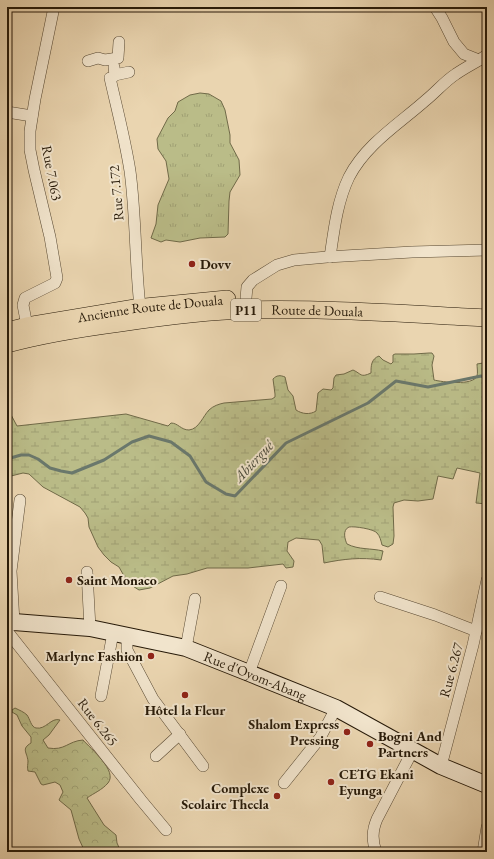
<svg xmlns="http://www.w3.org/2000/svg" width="494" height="859" font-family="'EB Garamond',serif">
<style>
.grass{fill:url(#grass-tufts);stroke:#706a48}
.forest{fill:url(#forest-crowns);stroke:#706a48}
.wetland{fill:url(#wetland-marsh);stroke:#706a48}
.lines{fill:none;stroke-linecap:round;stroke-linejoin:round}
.stream{stroke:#6a786c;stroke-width:3}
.minor-casing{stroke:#574832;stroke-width:12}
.secondary-casing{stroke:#261908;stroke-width:18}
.primary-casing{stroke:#261908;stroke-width:18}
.minor{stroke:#f1e4cc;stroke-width:11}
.secondary{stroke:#f1e4cc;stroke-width:16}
.primary{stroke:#ead5b0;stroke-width:17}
.poi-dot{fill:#8f2418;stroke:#f1e4cc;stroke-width:1.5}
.labels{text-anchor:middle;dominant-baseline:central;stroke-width:4;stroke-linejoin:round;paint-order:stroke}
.shield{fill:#f1e4cc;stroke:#635643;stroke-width:1}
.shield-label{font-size:13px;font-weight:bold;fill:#261908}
.street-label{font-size:14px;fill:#261908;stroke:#f1e4cc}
.poi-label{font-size:14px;font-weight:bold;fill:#261908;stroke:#f1e4cc;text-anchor:start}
.water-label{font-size:15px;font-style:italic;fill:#48493a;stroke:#f1e4cc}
</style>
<defs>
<pattern id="grass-tufts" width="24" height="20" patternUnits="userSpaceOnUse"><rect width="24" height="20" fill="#babc88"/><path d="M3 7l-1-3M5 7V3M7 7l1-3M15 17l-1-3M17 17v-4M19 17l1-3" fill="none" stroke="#a0a174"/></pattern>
<pattern id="forest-crowns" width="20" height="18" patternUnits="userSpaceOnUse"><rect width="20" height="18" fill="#babc88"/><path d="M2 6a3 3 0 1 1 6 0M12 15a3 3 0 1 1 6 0" fill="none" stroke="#a0a174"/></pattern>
<pattern id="wetland-marsh" width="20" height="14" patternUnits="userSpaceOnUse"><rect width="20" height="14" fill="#babc88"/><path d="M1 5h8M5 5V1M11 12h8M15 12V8" fill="none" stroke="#a0a174"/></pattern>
</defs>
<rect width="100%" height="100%" fill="#ead5b0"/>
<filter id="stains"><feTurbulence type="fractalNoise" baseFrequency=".005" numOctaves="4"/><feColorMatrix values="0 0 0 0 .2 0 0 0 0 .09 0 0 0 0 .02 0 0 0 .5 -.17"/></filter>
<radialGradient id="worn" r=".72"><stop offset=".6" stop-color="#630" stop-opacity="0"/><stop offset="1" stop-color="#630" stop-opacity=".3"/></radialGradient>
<!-- grass -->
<polygon class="grass" points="200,93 209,94 221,101 225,110 230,135 230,143 239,160 240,175 230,192 229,201 228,234 225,237 200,238 180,242 166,240 161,242 151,238 156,224 158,205 169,179 166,161 158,149 157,139 168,118 175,111 178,102 190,95"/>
<!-- forest -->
<path class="forest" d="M15,708C19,710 24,712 27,715C30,719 31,727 36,728C46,730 51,717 60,720L49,735L43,740L48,748C65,751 68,741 83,740C91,749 118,771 108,783C102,790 94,793 87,798L104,825L116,835L117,843L121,852H85L79,839L71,810L59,800L63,792L60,785L55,782L43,785L41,784L35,772L28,771C27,767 28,764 28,761C27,752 21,749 31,743V737L22,726L17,715L12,712V710Z"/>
<!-- wetland -->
<path class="wetland" d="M429,353H432L434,356L432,365L434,380C442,382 473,386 477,376C478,373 477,367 477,364L483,363L486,365L487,376V504L476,503L480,473L457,468L453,479L438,476L433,499L418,501L404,500L394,503L393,507L394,536L393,544L388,547L382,545C381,541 380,536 377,533C374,529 354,526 349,527C342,530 345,540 347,544C359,550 371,548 383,551L381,560C361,557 343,559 324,563L322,545L319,540L296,538L288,542L287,551L294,561L293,567L286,568L283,564L248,568H207L187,574L173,576L150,588L139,590L128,583L119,567L111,562L104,555L98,547L89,527L88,518L85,513L80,507L43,487L29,474L23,473L7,477V410L9,411L17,426L126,414L168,426L171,423C178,423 181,430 189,430C199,429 203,416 209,410C213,406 219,404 224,403L272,399L275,397V394L273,379C277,375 280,375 285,377L288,390L293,396L296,410C302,414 310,415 316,411L318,393L323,389L331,390L333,388L334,378L336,375L344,374L353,370C362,374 360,378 371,373C371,366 371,359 379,356L383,360L391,364L393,362V355L395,354H414Z"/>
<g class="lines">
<!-- stream -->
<polyline class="stream" points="7,459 21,455 29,455 38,459 50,468 61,471 72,473 104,460 132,442 149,436 171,442 190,456 206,482 226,494 235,496 286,443 368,403 396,381 428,387 481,376 487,378"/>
<!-- minor casing -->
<g class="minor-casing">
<g id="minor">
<polyline points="435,7 442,18 454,42 464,54 479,60"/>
<polyline points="88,61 98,58 105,60 118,58 119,42"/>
<polyline points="114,67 115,75 129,72"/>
<path d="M115,75L113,77L110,78C117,109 125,139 130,171C136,216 135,262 140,307"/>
<polyline points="7,112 32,116"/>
<path d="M330,257C334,230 337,202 349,177C366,144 399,124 426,100C436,92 445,81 456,74C466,67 477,62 487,55"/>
<polyline points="246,298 247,287 253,280 277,265 294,260 327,257 412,252 487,250"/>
<polyline points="27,326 23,305 25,298 55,283 57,278 50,237 34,170 30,150 30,131 35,99 54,7"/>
<polyline points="87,572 90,628"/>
<polyline points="380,597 435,615 476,631"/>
<polyline points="14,622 11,571 20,500"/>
<polyline points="7,631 141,800 166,830"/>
<polyline points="127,636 127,650 153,699 203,766"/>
<polyline points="186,648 195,599"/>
<polyline points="249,673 281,586"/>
<polyline points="101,696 113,633"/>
<polyline points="156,756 180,734"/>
<polyline points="441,766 473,645 487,580"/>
<polyline points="284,783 320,738 336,708"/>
<path d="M376,852C372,840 372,831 377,819L412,752"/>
<polyline points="483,852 487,827"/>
</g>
</g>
<!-- secondary casing -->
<g class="secondary-casing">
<g id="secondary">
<path id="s1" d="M7,623L14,622L90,628L186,648L249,673L336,708L441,766L487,785"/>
</g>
</g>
<!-- primary casing -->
<g class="primary-casing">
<g id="primary">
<path id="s2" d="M7,331L27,326L135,308L227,299"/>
<path id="s3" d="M7,344C44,334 82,328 120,323C161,317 204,311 246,310C326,308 407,314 487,318"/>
</g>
</g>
<!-- minor -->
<use href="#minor" class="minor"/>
<!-- secondary -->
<use href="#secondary" class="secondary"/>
<!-- primary -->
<use href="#primary" class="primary"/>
</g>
<!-- markers -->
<g class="poi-dot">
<circle cx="192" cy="264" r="4"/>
<circle cx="69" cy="580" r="4"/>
<circle cx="151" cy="656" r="4"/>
<circle cx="185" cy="695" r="4"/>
<circle cx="347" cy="732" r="4"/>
<circle cx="370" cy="744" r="4"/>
<circle cx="331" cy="782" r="4"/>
<circle cx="277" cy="796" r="4"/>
</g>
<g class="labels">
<!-- shield labels -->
<rect class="shield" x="231" y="299" width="30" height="22" rx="3"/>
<g class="shield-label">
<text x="246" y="310">P11</text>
</g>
<!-- street labels -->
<g class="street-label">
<text transform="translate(52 173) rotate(79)">Rue 7.063</text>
<text transform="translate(116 193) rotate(-95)">Rue 7.172</text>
<text stroke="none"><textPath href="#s2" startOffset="145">Ancienne Route de Douala</textPath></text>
<text stroke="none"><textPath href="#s3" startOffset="313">Route de Douala</textPath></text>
<text transform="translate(451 670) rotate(-75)">Rue 6.267</text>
<text stroke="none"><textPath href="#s1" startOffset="256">Rue d'Oyom-Abang</textPath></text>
<text transform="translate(98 722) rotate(52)">Rue 6.265</text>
</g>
<!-- poi labels -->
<g class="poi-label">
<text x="200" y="264">Dovv</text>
<text x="77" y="580">Saint Monaco</text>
<text x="143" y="656" text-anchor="end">Marlyne Fashion</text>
<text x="185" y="710" text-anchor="middle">Hôtel la Fleur</text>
<text x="339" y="724" text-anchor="end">Shalom Express<tspan x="339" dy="16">Pressing</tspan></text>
<text x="378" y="736">Bogni And<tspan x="378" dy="16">Partners</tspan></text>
<text x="339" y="774">CETG Ekani<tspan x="339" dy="16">Eyunga</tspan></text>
<text x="269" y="788" text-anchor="end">Complexe<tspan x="269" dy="16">Scolaire Thecla</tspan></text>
</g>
<!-- water labels -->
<g class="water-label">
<text transform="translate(253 461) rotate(-47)">Abiergué</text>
</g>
</g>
<!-- margin -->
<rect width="494" height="859" fill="none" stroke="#ead5b0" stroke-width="24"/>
<rect x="8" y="8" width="478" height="843" fill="none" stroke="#261908" stroke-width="2"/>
<rect x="12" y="12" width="470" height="835" fill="none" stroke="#261908"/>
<rect width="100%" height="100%" filter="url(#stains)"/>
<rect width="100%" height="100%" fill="url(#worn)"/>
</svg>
